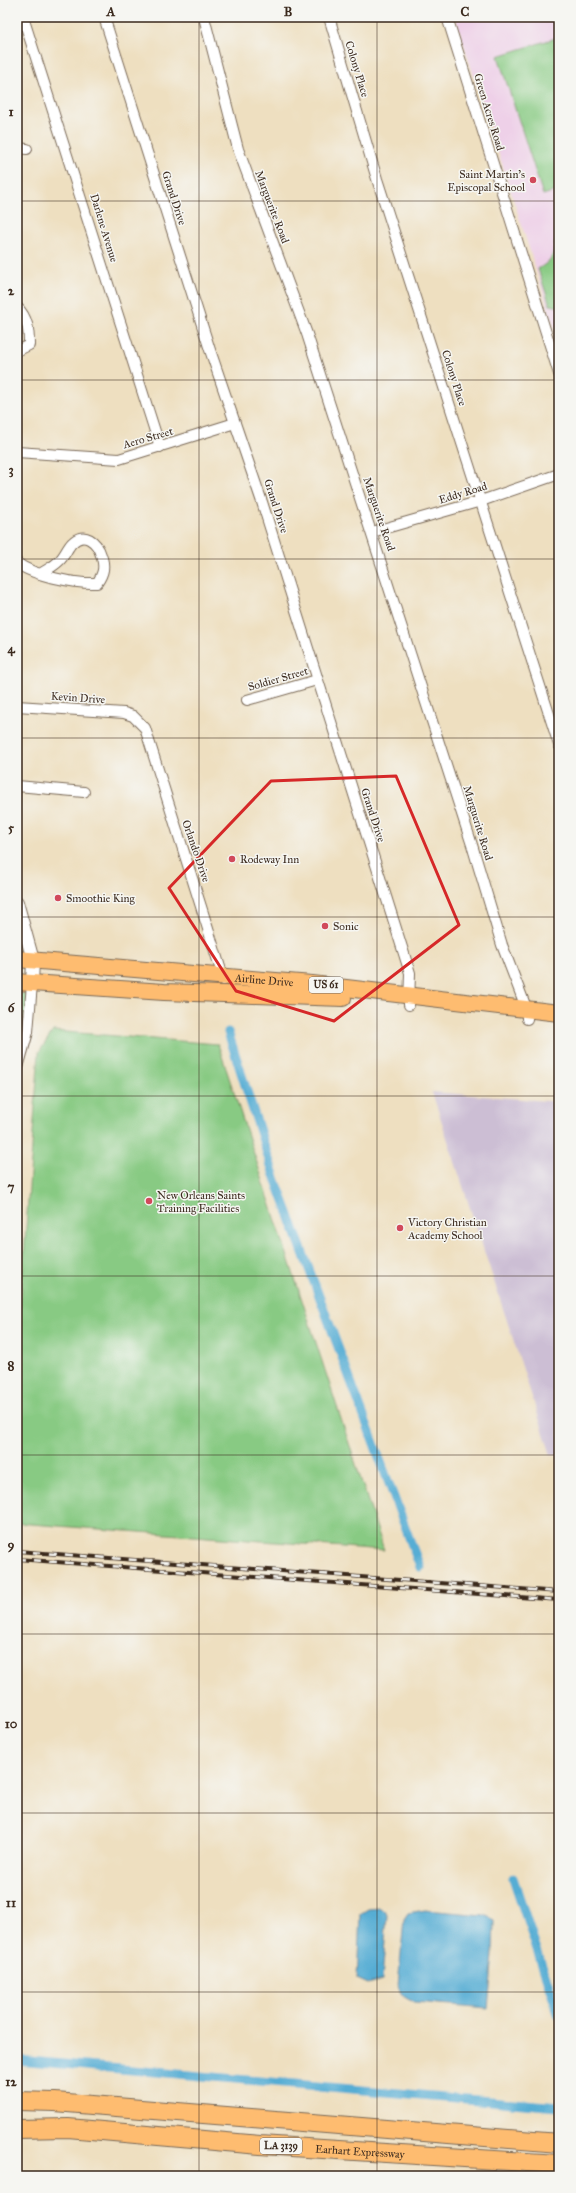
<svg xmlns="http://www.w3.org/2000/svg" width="576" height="2193" font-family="'IM FELL Great Primer',serif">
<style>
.built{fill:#eed0e8}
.industrial{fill:#ccbed4}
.green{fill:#88ca83;stroke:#627a50}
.water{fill:#57add4;stroke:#496c79}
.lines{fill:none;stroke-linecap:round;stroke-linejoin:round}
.canal{stroke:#57add4;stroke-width:9}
.minor-casing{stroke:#7a6957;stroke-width:12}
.tertiary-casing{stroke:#7a6957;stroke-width:14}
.trunk-casing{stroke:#7a6957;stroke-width:18}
.motorway-casing{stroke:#7a6957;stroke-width:20}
.minor{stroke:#fff;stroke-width:10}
.tertiary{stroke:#fff;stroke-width:12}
.trunk{stroke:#febc70;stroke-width:16}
.motorway{stroke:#febc70;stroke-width:18}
.rail-casing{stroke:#3b2a1e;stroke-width:4}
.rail{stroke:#f6f6f2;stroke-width:2.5;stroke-dasharray:8;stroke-linecap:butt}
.marked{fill:none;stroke:#d62828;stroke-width:3;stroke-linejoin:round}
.grid{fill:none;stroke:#3b2a1e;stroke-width:1;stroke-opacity:0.55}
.poi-dot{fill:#d1495b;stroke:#f6f6f2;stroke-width:1.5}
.labels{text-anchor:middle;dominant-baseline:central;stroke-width:3;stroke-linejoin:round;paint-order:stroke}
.shield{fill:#f6f6f2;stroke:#73675e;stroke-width:1}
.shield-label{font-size:10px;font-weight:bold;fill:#3b2a1e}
.street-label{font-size:11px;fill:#3b2a1e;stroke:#f6f6f2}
.poi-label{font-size:11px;fill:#3b2a1e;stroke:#f6f6f2;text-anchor:start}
.neatline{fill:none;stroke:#3b2a1e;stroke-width:1.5}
.grid-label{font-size:13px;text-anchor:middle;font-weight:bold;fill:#3b2a1e}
</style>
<rect width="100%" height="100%" fill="#f6f6f2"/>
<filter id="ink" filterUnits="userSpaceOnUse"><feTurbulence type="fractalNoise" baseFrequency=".025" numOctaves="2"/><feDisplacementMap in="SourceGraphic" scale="8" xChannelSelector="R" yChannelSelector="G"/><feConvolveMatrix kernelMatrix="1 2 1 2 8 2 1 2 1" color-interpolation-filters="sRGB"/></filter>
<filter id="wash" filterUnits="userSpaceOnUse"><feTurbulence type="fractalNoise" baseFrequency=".012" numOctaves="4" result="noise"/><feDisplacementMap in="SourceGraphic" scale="16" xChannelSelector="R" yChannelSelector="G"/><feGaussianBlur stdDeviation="0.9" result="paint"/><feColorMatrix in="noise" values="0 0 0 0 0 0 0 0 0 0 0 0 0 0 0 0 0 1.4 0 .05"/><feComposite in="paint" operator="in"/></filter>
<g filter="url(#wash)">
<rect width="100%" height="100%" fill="#eedfc0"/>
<!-- built -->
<polygon class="built" points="455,17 559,17 559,342"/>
<!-- industrial -->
<polygon class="industrial" points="432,1092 559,1102 559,1455 551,1455"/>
<!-- green -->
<g class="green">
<polygon points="559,37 559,190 543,195 498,56"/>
<path d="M559,241V307L550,305L538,269C551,261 554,257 555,242Z"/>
<polygon points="17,993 30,994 17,1090"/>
<polygon points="53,1031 218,1044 384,1550 17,1523 17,1349 39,1052"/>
</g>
<!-- water -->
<g class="water">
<polygon points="380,1908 385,1911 387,1915 382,1980 368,1984 357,1979 360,1914 368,1909"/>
<path d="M425,1910L484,1915L494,1920L493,1954L488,2008L414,2002C405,1998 401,1996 398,1986L404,1919L408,1913Z"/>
</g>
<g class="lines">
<!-- canal -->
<g class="canal">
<polyline points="228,1032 274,1175 420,1567"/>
<polyline points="513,1878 559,2016"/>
<polyline points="17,2060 559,2107"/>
</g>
</g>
</g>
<g filter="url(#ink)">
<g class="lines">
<!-- minor casing -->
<g class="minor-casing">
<g id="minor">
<polyline points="23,17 160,447"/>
<polyline points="104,17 210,350 262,502 410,973 409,1005"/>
<polyline points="204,17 238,149 307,334 472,845 502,945 527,1010 527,1019"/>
<polyline points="329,17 377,179 559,745"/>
<polyline points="447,17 559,374"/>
<polyline points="17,148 27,149"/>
<path d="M17,307C28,318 29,330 29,345L17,351"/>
<polyline points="17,452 119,459 235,423"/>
<polyline points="372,532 481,501 559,474"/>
<path d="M17,563C34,576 76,584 97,583C104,573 105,566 101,555C97,542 84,530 72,543C67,548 65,556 59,561C54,566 48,569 42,573"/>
<polyline points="247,700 317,680"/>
<polyline points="17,706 124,713 133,716 145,728 224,980"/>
<polyline points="17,786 84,792"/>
<polyline points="17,1071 28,1032 32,984"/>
</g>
</g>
<!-- tertiary casing -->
<g class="tertiary-casing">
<polyline id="tertiary" points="17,902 33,960 32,984"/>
</g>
<!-- trunk casing -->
<g class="trunk-casing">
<g id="trunk">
<path id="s1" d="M17,959L312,984L559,1013"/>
<polyline points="17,982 164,992 343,998"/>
</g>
</g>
<!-- motorway casing -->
<g class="motorway-casing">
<g id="motorway">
<polyline points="17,2101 55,2102 559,2143"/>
<path id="s2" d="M17,2129L68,2128L260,2145L559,2164"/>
</g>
</g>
<!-- minor -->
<use href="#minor" class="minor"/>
<!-- tertiary -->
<use href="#tertiary" class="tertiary"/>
<!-- trunk -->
<use href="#trunk" class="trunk"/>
<!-- motorway -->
<use href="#motorway" class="motorway"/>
<!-- rail casing -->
<g class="rail-casing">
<g id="rail">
<polyline points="17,1551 559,1592"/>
<polyline points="17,1559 559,1600"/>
</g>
</g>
<!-- rail -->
<use href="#rail" class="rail"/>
</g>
</g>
<!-- marked area -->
<path class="marked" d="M396,776L459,925L334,1021L236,991L169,888L271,781Z"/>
<!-- grid -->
<path class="grid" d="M199,17V2176M377,17V2176M17,201H559M17,380H559M17,559H559M17,738H559M17,917H559M17,1096H559M17,1276H559M17,1455H559M17,1634H559M17,1813H559M17,1992H559"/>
<!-- markers -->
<g class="poi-dot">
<circle cx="533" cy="180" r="4"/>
<circle cx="232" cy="859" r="4"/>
<circle cx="58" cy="898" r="4"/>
<circle cx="325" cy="926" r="4"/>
<circle cx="149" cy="1201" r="4"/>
<circle cx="400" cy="1228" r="4"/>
</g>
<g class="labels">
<!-- shield labels -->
<g class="shield">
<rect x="309" y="977" width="34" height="16" rx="3"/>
<rect x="260" y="2138" width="42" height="16" rx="3"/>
</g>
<g class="shield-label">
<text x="326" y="985">US 61</text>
<text x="281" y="2146">LA 3139</text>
</g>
<!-- street labels -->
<g class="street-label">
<text transform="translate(357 69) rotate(73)">Colony Place</text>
<text transform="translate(489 112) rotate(73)">Green Acres Road</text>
<text transform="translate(174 198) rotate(72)">Grand Drive</text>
<text transform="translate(272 207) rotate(69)">Marguerite Road</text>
<text transform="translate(104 228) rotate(73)">Darlene Avenue</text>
<text transform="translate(454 378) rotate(72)">Colony Place</text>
<text transform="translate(148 438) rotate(-16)">Aero Street</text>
<text transform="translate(463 493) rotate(-17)">Eddy Road</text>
<text transform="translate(276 506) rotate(72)">Grand Drive</text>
<text transform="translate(379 514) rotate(71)">Marguerite Road</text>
<text transform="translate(278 679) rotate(-16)">Soldier Street</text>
<text transform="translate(78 698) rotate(4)">Kevin Drive</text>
<text transform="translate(373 815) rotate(72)">Grand Drive</text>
<text transform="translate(478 823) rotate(73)">Marguerite Road</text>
<text transform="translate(196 851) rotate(71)">Orlando Drive</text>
<text stroke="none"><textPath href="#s1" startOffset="248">Airline Drive</textPath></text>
<text stroke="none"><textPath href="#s2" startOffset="344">Earhart Expressway</textPath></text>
</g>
<!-- poi labels -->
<g class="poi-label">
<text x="525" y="174" text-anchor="end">Saint Martin's<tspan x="525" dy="13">Episcopal School</tspan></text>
<text x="240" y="859">Rodeway Inn</text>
<text x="66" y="898">Smoothie King</text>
<text x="333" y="926">Sonic</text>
<text x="157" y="1195">New Orleans Saints<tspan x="157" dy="13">Training Facilities</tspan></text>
<text x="408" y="1222">Victory Christian<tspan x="408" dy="13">Academy School</tspan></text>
</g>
</g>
<!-- margin -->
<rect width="576" height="2193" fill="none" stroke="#f6f6f2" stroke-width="44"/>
<rect x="22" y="22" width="532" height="2149" class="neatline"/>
<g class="grid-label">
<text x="111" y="16">A</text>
<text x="288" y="16">B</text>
<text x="465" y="16">C</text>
<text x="11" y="116">1</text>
<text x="11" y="295">2</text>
<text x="11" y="474">3</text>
<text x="11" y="653">4</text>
<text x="11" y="832">5</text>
<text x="11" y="1012">6</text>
<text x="11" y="1191">7</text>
<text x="11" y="1370">8</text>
<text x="11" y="1549">9</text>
<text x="11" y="1728">10</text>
<text x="11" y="1907">11</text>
<text x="11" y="2086">12</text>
</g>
</svg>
